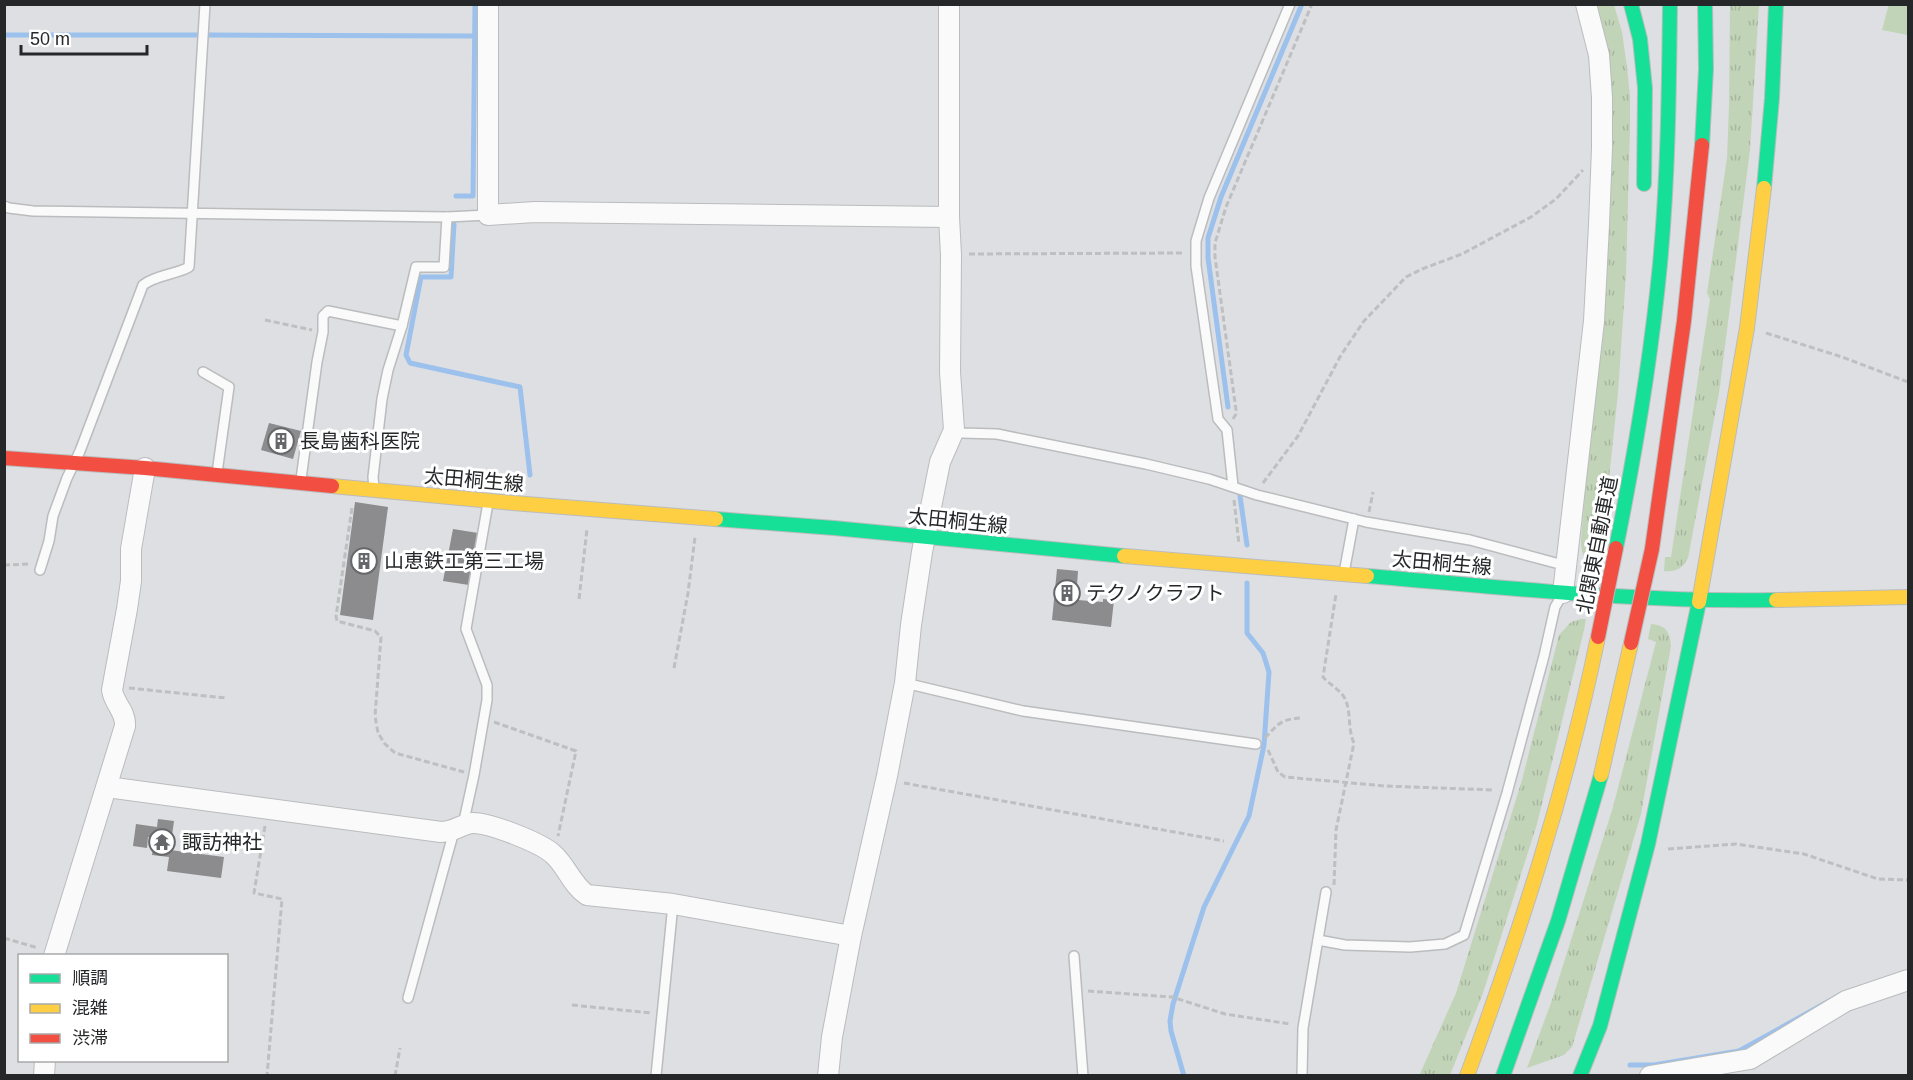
<svg xmlns="http://www.w3.org/2000/svg" width="1913" height="1080" font-family="Helvetica,'Noto Sans JP',sans-serif">
<style>
.grass{fill:url(#grass-tufts)}
.garden{fill:#c2d4b8}
.lines{fill:none;stroke-linecap:round;stroke-linejoin:round}
.stream{stroke:#9cc1ed;stroke-width:5}
.building{fill:#8c8b8d}
.lane-casing{stroke:#babcbd;stroke-width:12}
.street-casing{stroke:#babcbd;stroke-width:22}
.fast-casing{stroke:#babcbd;stroke-width:16}
.slow-casing{stroke:#babcbd;stroke-width:16}
.jam-casing{stroke:#babcbd;stroke-width:16}
.path{stroke:#bebfc0;stroke-width:3;stroke-dasharray:6 3;stroke-linecap:butt}
.lane{stroke:#fafafb;stroke-width:9}
.street{stroke:#fafafb;stroke-width:20}
.fast{stroke:#16e098;stroke-width:14}
.slow{stroke:#ffcf43;stroke-width:14}
.jam{stroke:#f24e42;stroke-width:14}
.jam-bridge-casing{stroke:#babcbd;stroke-width:16;stroke-linecap:butt}
.jam-bridge{stroke:#f24e42;stroke-width:14}
.labels{text-anchor:middle;dominant-baseline:central;stroke-width:6;stroke-linejoin:round;paint-order:stroke}
.poi-label{font-size:20px;fill:#262729;stroke:#fff;text-anchor:start}
.street-label{font-size:20px;fill:#262729;stroke:#fff}
</style>
<defs>
<pattern id="grass-tufts" width="24" height="20" patternUnits="userSpaceOnUse" patternTransform="scale(1.5)"><rect width="24" height="20" fill="#c2d4b8"/><path d="M3 7l-1-3M5 7V3M7 7l1-3M15 17l-1-3M17 17v-4M19 17l1-3" fill="none" stroke="#a7b69e"/></pattern>
</defs>
<rect width="100%" height="100%" fill="#dddfe2"/>
<!-- grass -->
<g class="grass">
<path d="M1595,5H1614L1622,32L1627,67L1630,96V128L1626,274L1618,393L1601,555L1597,565C1583,559 1581,554 1581,539L1592,415Z"/>
<path d="M1730,5H1759L1750,150L1719,393L1688,558C1682,569 1676,572 1664,571L1665,557H1671L1710,299L1707,293L1727,158L1729,106Z"/>
<polygon points="1581,619 1586,619 1584,630 1537,824 1483,993 1450,1075 1419,1076 1456,993 1522,780 1559,635 1571,622"/>
<path d="M1651,624C1666,625 1670,632 1671,646L1641,814L1572,1047L1564,1055L1527,1068L1552,1000L1613,807L1656,642L1648,639Z"/>
</g>
<!-- garden -->
<polygon class="garden" points="1889,4 1908,5 1908,35 1882,30"/>
<g class="lines">
<!-- stream -->
<g class="stream">
<polyline points="4,35 199,35"/>
<polyline points="207,35 475,36"/>
<polyline points="456,196 473,196 475,4"/>
<polyline points="454,224 451,277 421,277 406,355 410,363 520,387 530,475"/>
<polyline points="1228,407 1208,258 1208,238 1221,197 1302,4"/>
<polyline points="1240,496 1247,545"/>
<polyline points="1630,1065 1654,1065 1739,1051 1840,995"/>
<polyline points="1184,1076 1171,1031 1170,1021 1173,1004 1204,907 1249,816 1264,745 1269,672 1263,653 1247,633 1247,583"/>
</g>
</g>
<!-- building -->
<g class="building">
<polygon points="269,423 301,431 293,459 261,450"/>
<polygon points="355,502 388,507 373,620 340,615"/>
<polygon points="453,529 478,533 469,585 443,581"/>
<polygon points="1057,569 1078,571 1077,585 1079,588 1078,600 1103,602 1103,599 1114,600 1111,627 1052,620"/>
<polygon points="158,819 174,821 170,850 224,857 221,878 167,871 169,857 152,855 154,838 148,837 147,848 133,846 136,824 157,827"/>
</g>
<g class="lines">
<!-- lane casing -->
<g class="lane-casing">
<g id="lane">
<polyline points="4,206 9,208 33,211 447,217 488,215"/>
<polyline points="203,372 229,387 217,473"/>
<polyline points="954,430 962,433 997,434 1146,464 1209,479 1257,495 1366,522 1470,540 1567,566"/>
<polyline points="301,479 317,362 323,332 323,316 328,311 402,326"/>
<polyline points="1233,486 1227,430 1218,419 1196,266 1196,241 1209,198 1290,4"/>
<polyline points="374,488 373,477 382,399 388,370 402,326 416,267 444,267 447,217"/>
<path d="M40,570L49,541L53,516L67,478L80,451L143,285C156,275 174,275 189,267L205,4"/>
<polyline points="1344,573 1354,519"/>
<polyline points="905,683 1023,711 1256,744"/>
<polyline points="463,825 474,775 487,700 487,685 466,629 488,503"/>
<polyline points="1318,940 1345,945 1410,947 1445,944 1464,935 1507,793 1544,656 1555,607 1561,597"/>
<polyline points="1074,956 1083,1076"/>
<polyline points="408,998 454,831"/>
<polyline points="656,1076 673,904"/>
<polyline points="1302,1076 1303,1028 1326,892"/>
</g>
</g>
<!-- street casing -->
<g class="street-casing">
<g id="street">
<polyline points="488,4 488,215 535,212 949,217"/>
<polyline points="1563,593 1594,321 1599,225 1602,148 1602,98 1599,55 1586,4"/>
<path d="M107,787L441,832C454,832 460,825 472,823C488,822 542,843 554,855C567,867 572,885 587,895L673,904L851,936"/>
<path d="M54,956L125,726C126,711 114,704 112,690L127,609L131,581V549L145,468"/>
<polyline points="44,1076 45,1060"/>
<polyline points="828,1076 832,1037 851,936 887,776 905,683 911,625 922,552 940,462 954,430 950,372 951,255 949,217 949,4"/>
<polyline points="1650,1076 1750,1059 1846,1001 1908,980"/>
</g>
</g>
<!-- fast casing -->
<g class="fast-casing">
<g id="fast">
<polyline points="1631,4 1640,39 1645,88 1644,184"/>
<polyline points="1702,145 1706,69 1705,4"/>
<polyline points="1764,188 1772,98 1776,4"/>
<polyline points="716,519 834,528 1124,556"/>
<path d="M1616,548C1635,454 1651,359 1660,264C1668,178 1669,91 1670,4"/>
<path d="M1367,576C1503,587 1640,603 1776,600"/>
<polyline points="1503,1076 1558,921 1601,775"/>
<polyline points="1580,1076 1600,1026 1648,844 1699,602"/>
</g>
</g>
<!-- slow casing -->
<g class="slow-casing">
<g id="slow">
<polyline points="332,486 513,503 716,519"/>
<polyline points="1124,556 1367,576"/>
<polyline points="1776,600 1908,597"/>
<polyline points="1699,602 1747,328 1764,188"/>
<polyline points="1601,775 1631,643"/>
<path d="M1467,1076C1520,932 1567,787 1598,637"/>
</g>
</g>
<!-- jam casing -->
<g class="jam-casing">
<g id="jam">
<polyline points="4,458 145,468 332,486"/>
<polyline points="1652,549 1684,321 1702,145"/>
</g>
</g>
<!-- path -->
<g class="path">
<polyline points="969,254 1184,253"/>
<polyline points="265,320 312,330"/>
<polyline points="1766,333 1842,357 1908,382"/>
<polyline points="1233,419 1236,414 1236,410 1215,257 1215,243 1226,207 1312,4"/>
<polyline points="1263,483 1298,436 1341,355 1364,321 1406,277 1422,269 1462,254 1531,217 1556,199 1583,170"/>
<polyline points="1234,500 1239,544"/>
<polyline points="352,508 336,616 337,621 375,631 381,637 375,716 378,733 385,744 395,753 464,772"/>
<polyline points="1369,512 1373,492"/>
<polyline points="4,565 31,564"/>
<polyline points="579,599 587,529"/>
<polyline points="674,668 688,593 695,537"/>
<polyline points="129,688 226,698"/>
<polyline points="494,722 576,751 558,836"/>
<path d="M1265,738C1279,723 1281,719 1302,718"/>
<polyline points="1268,750 1278,772 1285,777 1385,786 1494,790"/>
<polyline points="904,783 1224,841"/>
<polyline points="265,826 254,893 282,899 267,1076"/>
<polyline points="1668,849 1736,844 1804,854 1878,879 1908,880"/>
<path d="M1334,885L1336,830L1354,743C1347,728 1352,711 1344,697C1339,689 1329,684 1323,677L1336,594"/>
<polyline points="4,938 38,948"/>
<polyline points="1088,991 1172,997 1225,1014 1290,1024"/>
<polyline points="572,1005 651,1013"/>
<polyline points="395,1076 400,1048"/>
</g>
<!-- lane -->
<use href="#lane" class="lane"/>
<!-- street -->
<use href="#street" class="street"/>
<!-- fast -->
<use href="#fast" class="fast"/>
<!-- slow -->
<use href="#slow" class="slow"/>
<!-- jam -->
<use href="#jam" class="jam"/>
<!-- jam-bridge casing -->
<g class="jam-bridge-casing">
<g id="jam-bridge">
<polyline points="1598,637 1616,548"/>
<polyline points="1631,643 1652,549"/>
</g>
</g>
<!-- jam-bridge -->
<use href="#jam-bridge" class="jam-bridge"/>
</g>
<!-- icons -->
<defs>
<g id="building-ring" transform="scale(1.35)"><circle r="9.5" fill="#fff" stroke="#66676a" stroke-width="1.5"/><path d="M-4-6H4V6H1V3H-1V6H-4ZM-2.5-4.3h1.7v1.8h-1.7ZM.8-4.3h1.7v1.8H.8ZM-2.5-1h1.7V.8h-1.7ZM.8-1h1.7V.8H.8Z" fill="#66676a"/></g>
<g id="temple-ring" transform="scale(1.35)"><circle r="9.5" fill="#fff" stroke="#66676a" stroke-width="1.5"/><path d="M0-6L5-2H3V0L6.5 2.5H4V6H1.5V3h-3V6H-4V2.5H-6.5L-3 0V-2H-5Z" fill="#66676a"/></g>
</defs>
<g fill-rule="evenodd">
<use href="#building-ring" x="281" y="441"/>
<use href="#building-ring" x="364" y="561"/>
<use href="#building-ring" x="1067" y="593"/>
<use href="#temple-ring" x="162" y="842"/>
</g>
<g class="labels">
<!-- poi labels -->
<g class="poi-label">
<text x="300" y="441">長島歯科医院</text>
<text x="384" y="561">山恵鉄工第三工場</text>
<text x="1086" y="593">テクノクラフト</text>
<text x="182" y="842">諏訪神社</text>
</g>
<!-- street labels -->
<g class="street-label">
<text transform="translate(474 480) rotate(5)">太田桐生線</text>
<text transform="translate(958 521) rotate(6)">太田桐生線</text>
<text transform="translate(1597 545) rotate(-79)">北関東自動車道</text>
<text transform="translate(1442 563) rotate(5)">太田桐生線</text>
</g>
</g>
<!-- border -->
<rect width="1913" height="1080" fill="none" stroke="#262729" stroke-width="12"/>
<!-- legend -->
<rect x="18" y="954" width="210" height="108" fill="#ffffff" stroke="#a8a9a9" stroke-width="1.5"/>
<rect x="30" y="974" width="30" height="9" fill="#16e098" stroke="#a8a9a9" stroke-width="1.5"/>
<text x="72" y="984" font-size="18" fill="#262729">順調</text>
<rect x="30" y="1004" width="30" height="9" fill="#ffcf43" stroke="#a8a9a9" stroke-width="1.5"/>
<text x="72" y="1014" font-size="18" fill="#262729">混雑</text>
<rect x="30" y="1034" width="30" height="9" fill="#f24e42" stroke="#a8a9a9" stroke-width="1.5"/>
<text x="72" y="1044" font-size="18" fill="#262729">渋滞</text>
<!-- scale -->
<path d="M21 45v9h126v-9" fill="none" stroke="#262729" stroke-width="3"/>
<text x="30" y="45" font-size="18" fill="#262729" stroke="#ffffff" stroke-width="4.5" paint-order="stroke">50 m</text>
</svg>
